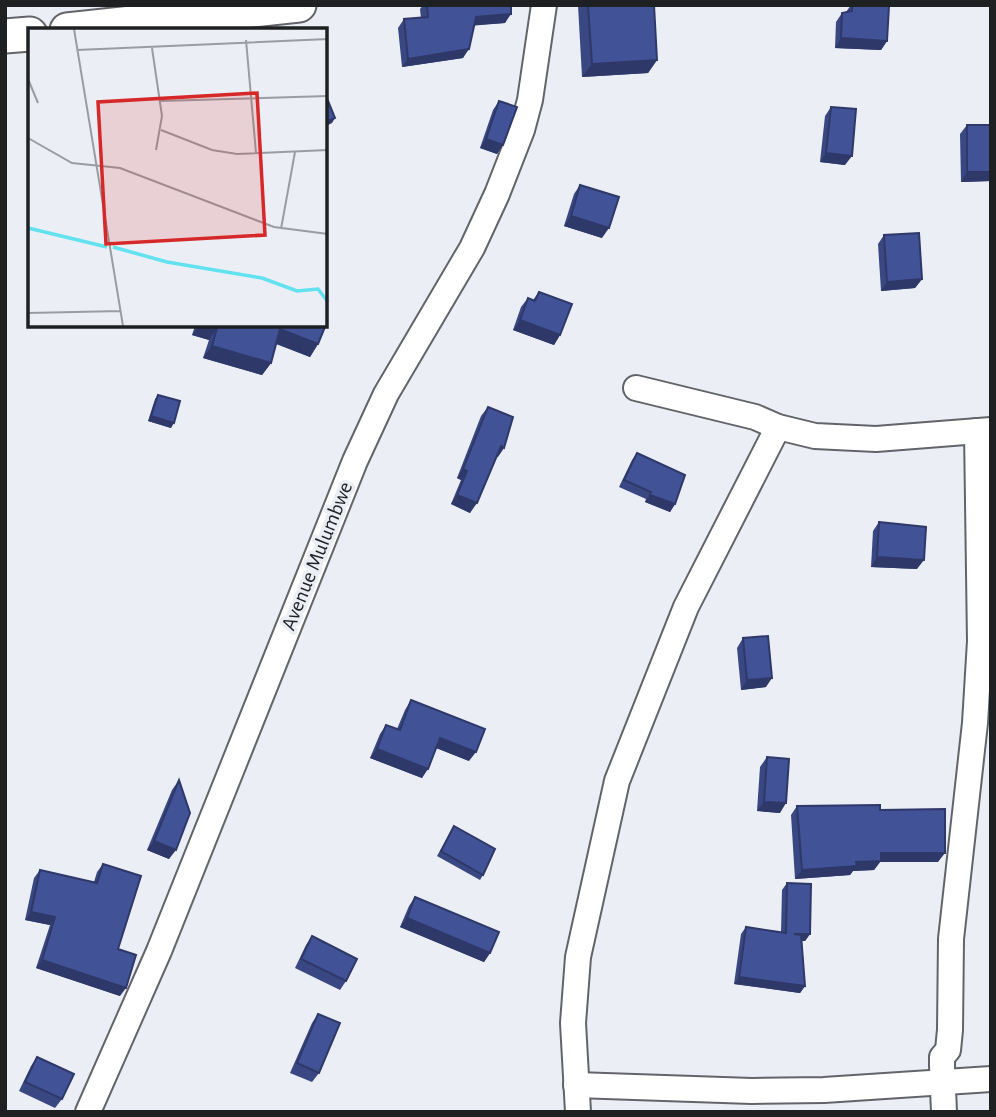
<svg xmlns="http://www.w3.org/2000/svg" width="996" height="1117" font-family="'Alegreya Sans',sans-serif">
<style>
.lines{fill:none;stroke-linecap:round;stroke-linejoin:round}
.street-casing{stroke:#62646a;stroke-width:28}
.secondary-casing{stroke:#62646a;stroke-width:37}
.street{stroke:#fff;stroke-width:24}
.secondary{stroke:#fff;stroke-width:33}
.wall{fill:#394782}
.shaded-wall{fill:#2e396a}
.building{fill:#425297;stroke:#2e396a;stroke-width:2}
.labels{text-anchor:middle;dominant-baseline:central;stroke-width:7;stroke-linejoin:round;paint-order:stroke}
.street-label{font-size:21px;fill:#1f2022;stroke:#ebeef4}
.inset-river{fill:none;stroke:#62e1ef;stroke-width:3.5}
.inset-road{fill:none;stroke:#999ca0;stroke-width:2}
.view{fill:#d62828;fill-opacity:0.15;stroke:#d62828;stroke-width:3.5}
.inset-edge{fill:none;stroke:#1f2022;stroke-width:3.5}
</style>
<rect width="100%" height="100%" fill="#ebeef4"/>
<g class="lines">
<!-- street casing -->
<g class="street-casing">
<g id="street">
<polyline points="636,388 755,417 778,427 815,436 876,439 991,430"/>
<polyline points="576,1085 752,1091 824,1090 991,1079"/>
<polyline points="88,1112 159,951 355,461 386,394 472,248 497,194 522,130 530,100 544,5"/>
<polyline points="578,1112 573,1023 578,957 617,781 686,607 778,427"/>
<polyline points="944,1112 942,1066 942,1057 948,1050 950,1030 951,939 975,723 980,641 977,431"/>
</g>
</g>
<!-- secondary casing -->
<g class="secondary-casing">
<g id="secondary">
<polyline points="67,30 299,5"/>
<polyline points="5,36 30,34"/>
</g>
</g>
<!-- street -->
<use href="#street" class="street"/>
<!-- secondary -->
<use href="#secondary" class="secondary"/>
</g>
<!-- wall -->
<g class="wall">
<polygon points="423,5 511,5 505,23 474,25 463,58 402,67 398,28 404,19 421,18 420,9"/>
<polygon points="578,5 654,5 657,60 648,73 582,77"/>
<polygon points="851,5 873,5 887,41 881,50 835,48 836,22 842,13 846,12"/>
<polygon points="499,101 503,145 497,154 480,148 493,110"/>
<polygon points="831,107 845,165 820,162 825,116"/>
<polygon points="967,125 991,181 961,182 960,134"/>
<polygon points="580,185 602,238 564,226 574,194"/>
<polygon points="884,235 922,279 915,288 881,291 878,244"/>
<polygon points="539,292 560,335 554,345 513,330 521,307 528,298 533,300"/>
<polygon points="195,326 326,326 318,344 310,357 276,344 271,363 262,375 203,358 209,340 192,335"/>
<polygon points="158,395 171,428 148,421 155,399"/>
<polygon points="488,407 498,457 497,456 470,513 451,504 461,480 457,478 481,416"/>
<polygon points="637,453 675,504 670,512 645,502 646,499 619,487 632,460"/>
<polygon points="879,522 917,569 871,567 873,531"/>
<polygon points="743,638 766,687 741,690 737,648"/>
<polygon points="411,700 469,761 436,748 422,778 370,758 380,734 386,725 397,729 405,710"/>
<polygon points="767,757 780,813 757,811 760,767"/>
<polygon points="179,780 169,859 147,850 172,790"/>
<polygon points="797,806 880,810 938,862 880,862 874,870 853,871 850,875 795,879 791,815"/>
<polygon points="454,826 483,875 480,880 437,856"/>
<polygon points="103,864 118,949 120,996 36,968 50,925 25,920 34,878 40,870 94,882 97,872"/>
<polygon points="787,883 810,934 805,941 802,941 805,986 800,993 734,984 741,934 746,927 781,932 782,890"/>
<polygon points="415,897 490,953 484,962 400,927 409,906"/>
<polygon points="312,936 346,981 340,990 295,968 306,945"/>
<polygon points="318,1014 319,1073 312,1082 290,1073 312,1023"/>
<polygon points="37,1057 62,1099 55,1108 19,1091 31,1066"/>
</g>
<!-- shaded-wall -->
<g class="shaded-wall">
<polygon points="511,14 505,23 469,26 476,17"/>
<polygon points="841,38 887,41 881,50 835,48"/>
<polygon points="469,49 463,58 402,67 408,59"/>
<polygon points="657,60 648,73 582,77 592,64"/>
<polygon points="335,118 332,123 326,126 326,122"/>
<polygon points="486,139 503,145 497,154 480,148"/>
<polygon points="826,153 852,156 845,165 820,162"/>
<polygon points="967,172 991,172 991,181 961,182"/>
<polygon points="571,216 609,228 602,238 564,226"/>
<polygon points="922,279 915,288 881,291 887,282"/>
<polygon points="520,320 560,335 554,345 513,330"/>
<polygon points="199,326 210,326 217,328 209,340 192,335"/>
<polygon points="280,329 318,344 310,357 272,342"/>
<polygon points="212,346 271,363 262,375 203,358"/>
<polygon points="151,416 174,423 171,428 148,421"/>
<polygon points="501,446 504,448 498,457 494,455"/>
<polygon points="463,469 467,471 461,480 457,478"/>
<polygon points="457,495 477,503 470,513 451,504"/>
<polygon points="650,495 675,504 670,512 645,502"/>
<polygon points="877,557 924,560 917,569 871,567"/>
<polygon points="772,678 766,687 741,690 747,680"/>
<polygon points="440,738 476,752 469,761 434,747"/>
<polygon points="377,749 428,769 422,778 370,758"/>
<polygon points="764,802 786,803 780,813 757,811"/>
<polygon points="154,841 176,850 169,859 147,850"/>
<polygon points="881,853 945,853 938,862 880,862 874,870 853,871 850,875 795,879 802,870 856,862"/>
<polygon points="31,912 55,917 50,925 25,920"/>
<polygon points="407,918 490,953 484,962 400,927"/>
<polygon points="794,934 810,934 805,941 789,941"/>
<polygon points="42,960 126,988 120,996 36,968"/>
<polygon points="739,977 805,986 800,993 734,984"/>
</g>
<!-- building -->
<g class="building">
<polygon points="427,5 511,5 511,14 476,17 469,49 408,59 404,19 428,17"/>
<polygon points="588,5 654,5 657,60 592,64"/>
<polygon points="852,5 889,6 887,41 841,38 842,13 852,11"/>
<polygon points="326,96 335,118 326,122"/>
<polygon points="499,101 517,107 503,145 486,139"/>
<polygon points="831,107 856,109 852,156 826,153"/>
<rect x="967" y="125" width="24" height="47"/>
<polygon points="580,185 619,197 609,228 571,216"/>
<polygon points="919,233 922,279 887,282 884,235"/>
<polygon points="539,292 572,304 560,335 520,320 528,298 535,301"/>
<polygon points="326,322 327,322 318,344 280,329 271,363 212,346 217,328 210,326 326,326"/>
<polygon points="158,395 180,401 174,423 151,416"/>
<polygon points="488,407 513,417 504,448 501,446 477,503 457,495 467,471 463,469"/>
<polygon points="637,453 685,475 675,504 650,495 651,492 624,480"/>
<polygon points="879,522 926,527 924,560 877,557"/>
<polygon points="768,636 772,678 747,680 743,638"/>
<polygon points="411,700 485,729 476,752 440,738 428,769 377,749 386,725 400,730"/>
<polygon points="767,757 789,759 786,803 764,802"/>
<polygon points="179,780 190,813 176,850 154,841"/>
<polygon points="880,805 880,810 945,809 945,853 881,853 881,861 856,862 857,866 802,870 797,806"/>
<polygon points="454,826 495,849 483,875 441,851"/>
<polygon points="103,864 141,876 118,949 136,955 126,988 42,960 55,917 31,912 40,870 97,883"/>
<polygon points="787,883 811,884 810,934 794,934 801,935 805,986 739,977 746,927 786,933"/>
<polygon points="415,897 499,932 490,953 407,918"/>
<polygon points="312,936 357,959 346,981 301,959"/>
<polygon points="318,1014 340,1023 319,1073 297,1063"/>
<polygon points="37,1057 74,1074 62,1099 25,1082"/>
</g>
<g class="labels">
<!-- street labels -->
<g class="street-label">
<text transform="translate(317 556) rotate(-68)">Avenue Mulumbwe</text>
</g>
</g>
<!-- overview -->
<g transform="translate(28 28)">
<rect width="299" height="299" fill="#ebeef4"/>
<path class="inset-river" d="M0,200L79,219M85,219L139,234L234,250L269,263L290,261L300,274"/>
<path class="inset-road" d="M46,1L95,298M218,12L228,125M124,20L134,88L128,122M49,22L300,11M0,51L10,75M132,73L300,68M133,102L184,122L209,126L300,122M0,110L44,135L92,140L246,199L300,206M253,201L267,124M0,285L93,283"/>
<path class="view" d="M229,65L237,207L78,216L70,74Z"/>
<rect width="299" height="299" class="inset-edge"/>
</g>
<!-- border -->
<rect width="996" height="1117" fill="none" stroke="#1f2022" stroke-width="14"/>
</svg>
